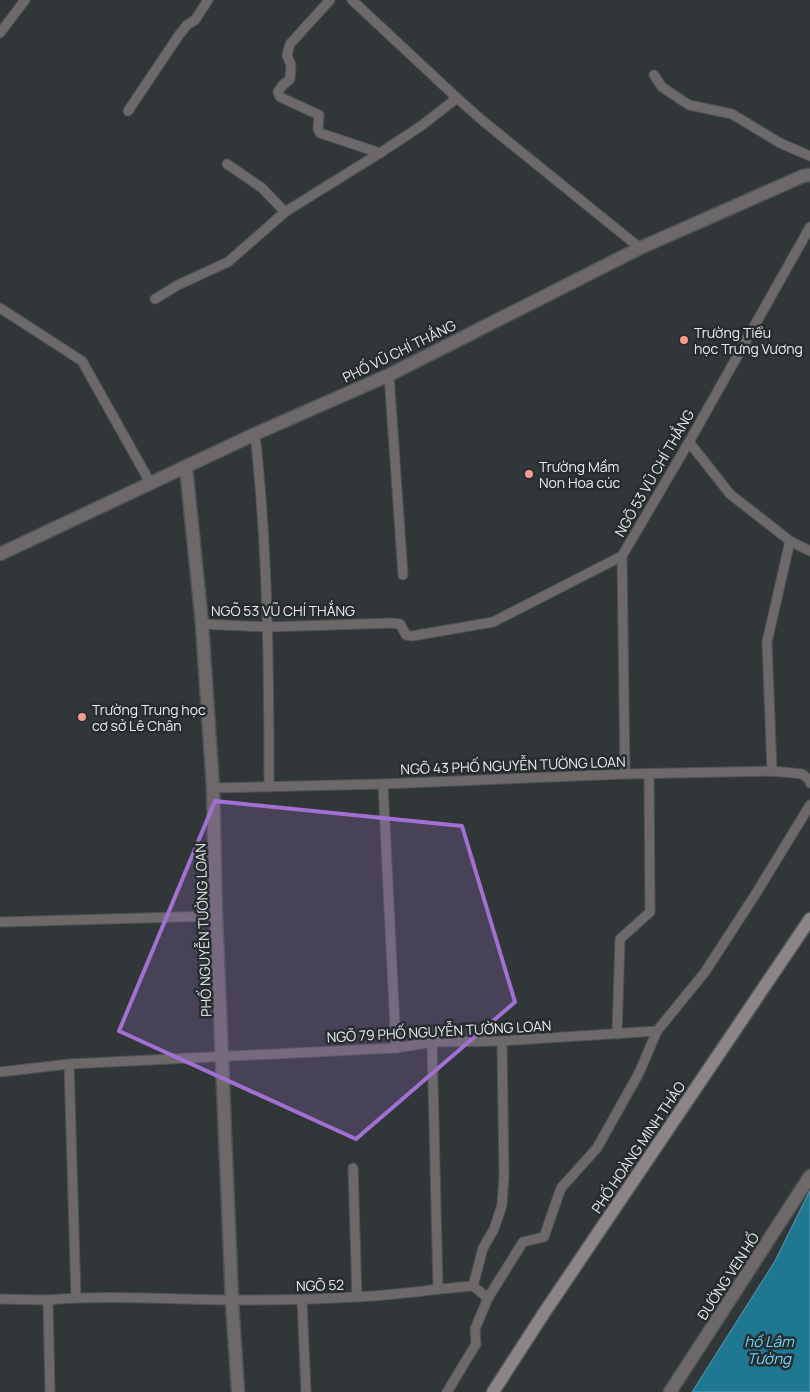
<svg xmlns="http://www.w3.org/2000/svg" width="810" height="1392" font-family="Manrope,sans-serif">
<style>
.water{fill:#1e7892;stroke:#5b9bae}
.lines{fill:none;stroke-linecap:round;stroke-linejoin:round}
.lane-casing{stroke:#4e5456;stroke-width:11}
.street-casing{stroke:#4e5456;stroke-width:15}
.secondary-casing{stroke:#4e5456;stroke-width:15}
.lane{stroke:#6d6969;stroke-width:9}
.street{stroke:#6d6969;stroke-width:12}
.secondary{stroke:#8b8685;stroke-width:12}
.marked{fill:#a270d0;fill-opacity:0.2;stroke:#a270d0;stroke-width:4;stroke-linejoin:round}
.poi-dot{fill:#f49d8c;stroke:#272d2f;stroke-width:2}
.labels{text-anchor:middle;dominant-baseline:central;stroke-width:5;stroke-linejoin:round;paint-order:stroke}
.poi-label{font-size:14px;fill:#e9edef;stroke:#272d2f;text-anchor:start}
.street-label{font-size:14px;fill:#e9edef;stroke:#272d2f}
.water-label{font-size:15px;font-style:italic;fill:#68d9fc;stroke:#272d2f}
</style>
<rect width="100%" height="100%" fill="#313739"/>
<!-- water -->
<polygon class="water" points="810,1190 810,1392 692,1392 775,1261"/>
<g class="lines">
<!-- lane casing -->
<g class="lane-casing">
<g id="lane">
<polyline points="330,0 290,44 287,55 291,65 290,79 282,86 278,92 280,97 319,115 318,129 320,133 380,153"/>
<polyline points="0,33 25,0"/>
<polyline points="654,75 662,87 689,105 732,114 780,143 810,156"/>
<polyline points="457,98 483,121 640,248"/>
<polyline points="128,111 179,35 187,25 195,20 208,0"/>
<polyline points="227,164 262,188 285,212"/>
<polyline points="155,299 178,285 228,262 285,212 380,153 421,126 457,98 352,0"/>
<polyline points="0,308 82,361 151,484"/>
<polyline points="389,375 403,575"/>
<path d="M255,434C268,551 269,669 269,787"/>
<polyline points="689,442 730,494 790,541 810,551"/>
<polyline points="622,556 625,774"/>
<polyline points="202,624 268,627 392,623 400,624 406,635 412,636 493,622 622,556 689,442 810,227"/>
<polyline points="772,771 767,642 790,541"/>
<polyline points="383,784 396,1048"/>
<polyline points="213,788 383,784 625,774 772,771 802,774 810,780 810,783"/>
<polyline points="0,922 216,916"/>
<polyline points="617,1034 620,939 650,912 649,773"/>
<polyline points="432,1042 438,1288"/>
<polyline points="69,1064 76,1298"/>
<polyline points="0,1072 69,1064 396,1048 432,1042 502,1041 657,1031"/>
<polyline points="353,1168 357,1297"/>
<polyline points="473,1286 483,1248 494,1229 502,1205 504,1176 502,1041"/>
<polyline points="0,1299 48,1300"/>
<polyline points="302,1300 306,1392"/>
<path d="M50,1392L48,1300C116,1294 185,1301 253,1300C287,1300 321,1299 356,1297C395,1295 434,1289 473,1286L488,1298"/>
<polyline points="447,1392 476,1344 475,1329 488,1298 523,1242 544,1237 561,1188 597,1148 639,1073 657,1031 705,972 755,895 810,805"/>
</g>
</g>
<!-- street casing -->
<g class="street-casing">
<g id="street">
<polyline points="186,467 202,624 213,788 216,916 232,1301 238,1392"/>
<polyline points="0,554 255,434 389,375 640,248 803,176 810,175"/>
<polyline points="670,1392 810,1176"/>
</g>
</g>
<!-- secondary casing -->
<g class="secondary-casing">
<polyline id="secondary" points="493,1392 544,1313 810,919"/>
</g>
<!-- lane -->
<use href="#lane" class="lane"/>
<!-- street -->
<use href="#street" class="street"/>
<!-- secondary -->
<use href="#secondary" class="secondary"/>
</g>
<!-- marked area -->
<path class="marked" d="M215,801L462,826L515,1002L356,1139L119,1031Z"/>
<!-- markers -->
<g class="poi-dot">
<circle cx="684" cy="340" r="5"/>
<circle cx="529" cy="474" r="5"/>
<circle cx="82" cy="717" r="5"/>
</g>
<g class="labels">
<!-- poi labels -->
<g class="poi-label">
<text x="694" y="332">Trường Tiểu<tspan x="694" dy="16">học Trưng Vương</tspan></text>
<text x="539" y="466">Trường Mầm<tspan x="539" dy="16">Non Hoa cúc</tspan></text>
<text x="92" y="709">Trường Trung học<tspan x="92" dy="16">cơ sở Lê Chân</tspan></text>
</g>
<!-- street labels -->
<g class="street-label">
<text transform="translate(399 351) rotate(-26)">PHỐ VŨ CHÍ THẮNG</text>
<text transform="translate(654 473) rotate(-60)">NGÕ 53 VŨ CHÍ THẮNG</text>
<text x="283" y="610">NGÕ 53 VŨ CHÍ THẮNG</text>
<text transform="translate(513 765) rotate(-2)">NGÕ 43 PHỐ NGUYỄN TƯỜNG LOAN</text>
<text transform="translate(203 930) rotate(-92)">PHỐ NGUYỄN TƯỜNG LOAN</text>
<text transform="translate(439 1031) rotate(-3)">NGÕ 79 PHỐ NGUYỄN TƯỜNG LOAN</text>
<text transform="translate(638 1147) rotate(-56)">PHỐ HOÀNG MINH THẢO</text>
<text transform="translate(728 1276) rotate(-57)">ĐƯỜNG VEN HỒ</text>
<text transform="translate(320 1285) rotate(-2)">NGÕ 52</text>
</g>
<!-- water labels -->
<g class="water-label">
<text x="769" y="1341">hồ Lâm<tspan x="769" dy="17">Tường</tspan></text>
</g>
</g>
</svg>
